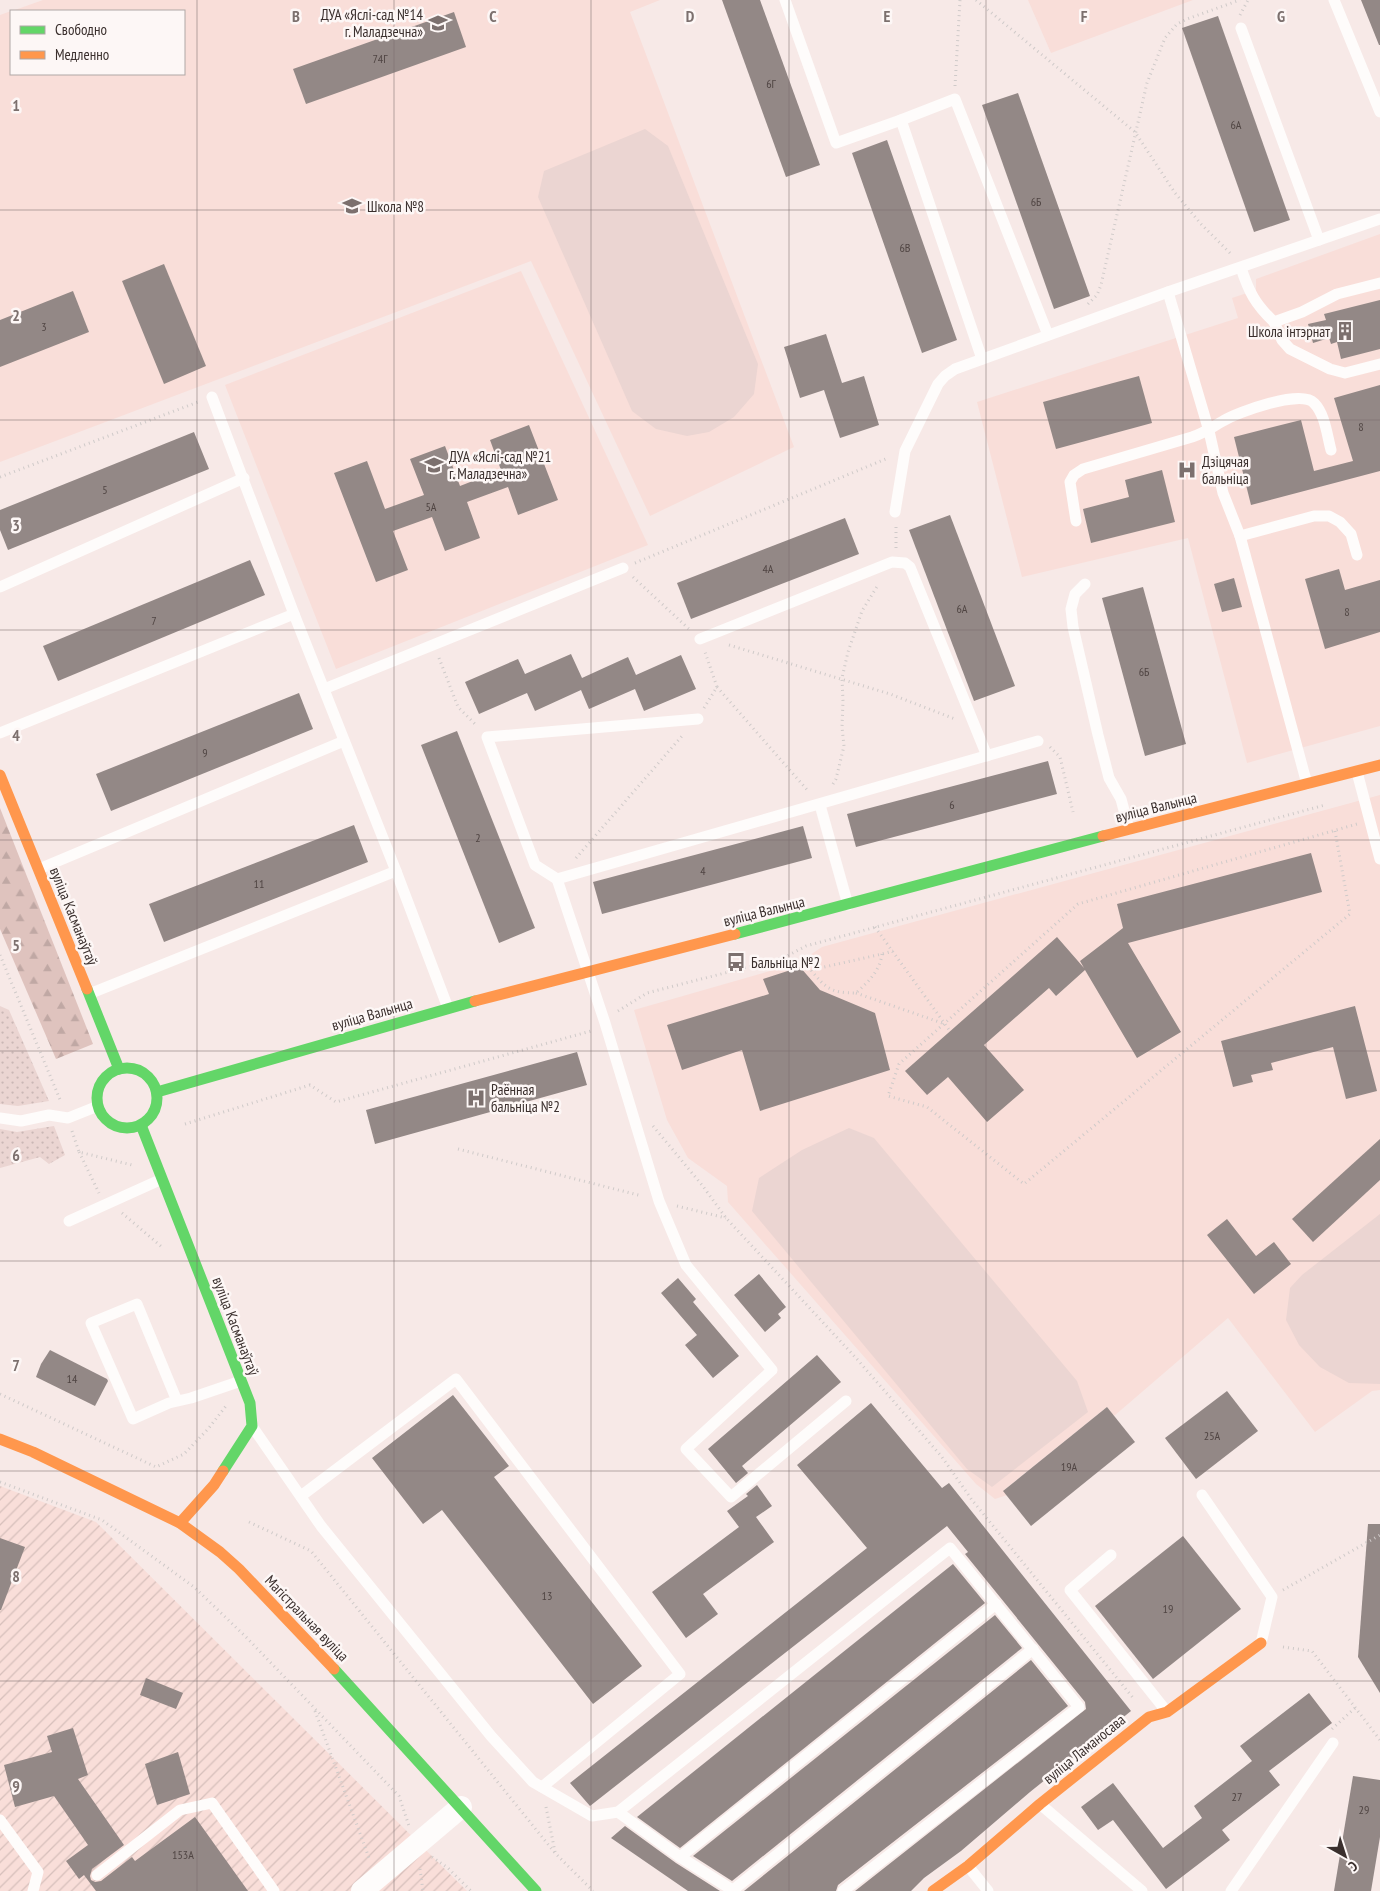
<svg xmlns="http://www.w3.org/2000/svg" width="1380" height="1891" font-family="'PT Sans Narrow',sans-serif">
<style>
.built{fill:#f9ded9}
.industrial{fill:url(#industrial-furrows)}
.grass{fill:url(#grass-dots)}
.forest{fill:url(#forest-firs)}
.park{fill:#ebd5d2}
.building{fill:#938886}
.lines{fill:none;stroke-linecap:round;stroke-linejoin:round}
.path{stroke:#cfcac9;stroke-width:3;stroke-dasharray:1 4;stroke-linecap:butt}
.lane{stroke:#fefcfb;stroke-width:11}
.street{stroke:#fefcfb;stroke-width:22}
.fast{stroke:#63d668;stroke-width:11}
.slow{stroke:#ff974d;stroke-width:11}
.grid{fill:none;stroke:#7c706e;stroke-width:1;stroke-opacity:0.55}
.labels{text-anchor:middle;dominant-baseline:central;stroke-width:5;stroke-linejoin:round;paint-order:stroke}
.number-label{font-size:12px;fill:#504543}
.poi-label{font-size:15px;fill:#3a2f2d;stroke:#fdf7f6;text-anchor:start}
.street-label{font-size:15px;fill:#3a2f2d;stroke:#fdf7f6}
.grid-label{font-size:16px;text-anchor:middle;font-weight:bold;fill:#7c706e;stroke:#fdf7f6;stroke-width:5;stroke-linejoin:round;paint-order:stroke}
</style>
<defs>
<pattern id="industrial-furrows" width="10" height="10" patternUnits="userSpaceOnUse" patternTransform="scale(1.25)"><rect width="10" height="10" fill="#f9ded9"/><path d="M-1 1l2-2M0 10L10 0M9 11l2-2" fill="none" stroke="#d6bfbb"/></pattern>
<pattern id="grass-dots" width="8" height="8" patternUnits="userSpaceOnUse" patternTransform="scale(1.25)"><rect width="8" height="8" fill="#ebd5d2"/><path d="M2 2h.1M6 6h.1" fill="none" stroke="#cab7b5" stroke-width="1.8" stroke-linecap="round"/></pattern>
<pattern id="forest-firs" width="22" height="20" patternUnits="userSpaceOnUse" patternTransform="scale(1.25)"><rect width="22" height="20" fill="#dfc3be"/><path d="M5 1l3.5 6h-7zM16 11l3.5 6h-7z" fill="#c0a8a4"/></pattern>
</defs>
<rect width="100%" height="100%" fill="#f7e9e7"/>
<!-- built -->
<g class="built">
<polygon points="43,0 660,0 630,12 794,447 650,516 531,261 0,462 0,15 11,11 11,74 184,74 184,11 12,11"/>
<polygon points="1028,0 1193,0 1051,53"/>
<polygon points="1380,234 1380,726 1247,763 1188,538 1022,577 977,402 1238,318 1232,298 1256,290 1256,279"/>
<polygon points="521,271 648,545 336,669 225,385"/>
<polygon points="1380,795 1380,1390 1372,1391 1315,1432 1228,1318 1114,1416 1107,1407 1004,1490 1007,1495 995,1499 976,1484 728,1202 727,1186 688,1158 667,1120 634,1010 798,963 822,947"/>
</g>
<!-- industrial -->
<polygon class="industrial" points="0,1486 96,1522 467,1891 0,1891"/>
<!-- grass -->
<g class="grass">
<polygon points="0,1006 9,1010 49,1101 18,1106 0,1104"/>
<polygon points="54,1126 65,1155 49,1164 40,1157 0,1168 0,1129 17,1132"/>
</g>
<!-- forest -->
<polygon class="forest" points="0,808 93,1044 56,1059 0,929"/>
<!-- park -->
<g class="park">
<polygon points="645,129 668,146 758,364 754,394 734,417 709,432 687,436 656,429 632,411 538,197 544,171"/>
<polygon points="849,1128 874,1138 1077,1381 1088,1412 992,1487 967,1469 752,1211 759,1178 802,1150"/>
<polygon points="1380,1214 1380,1384 1349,1383 1320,1367 1299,1345 1286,1320 1290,1288 1302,1275"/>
</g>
<!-- building -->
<g class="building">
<polygon points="722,0 760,0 820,165 786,177"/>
<polygon points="1361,0 1380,0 1380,45 1379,45"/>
<polygon points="454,12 466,47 306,104 293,69"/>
<polygon points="1218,16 1290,220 1254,232 1182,28"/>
<polygon points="1018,93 1090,296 1054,309 982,105"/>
<polygon points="887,140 957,340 922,353 852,153"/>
<polygon points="164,264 206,366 164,384 122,281"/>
<polygon points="73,291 89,332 0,367 0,320"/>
<polygon points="1380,300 1380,349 1341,359 1337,342 1331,344 1329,338 1313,343 1308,324 1326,320 1324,314"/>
<polygon points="826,334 842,383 864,376 879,425 840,438 824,390 800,398 784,347"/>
<polygon points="1139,376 1152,423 1056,449 1043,402"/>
<polygon points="1380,385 1380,471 1251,505 1234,437 1301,420 1314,471 1353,461 1334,398"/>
<polygon points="529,425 558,500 518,515 508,487 467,502 480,538 445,551 432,517 393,531 408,570 376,582 334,473 367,461 385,509 424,495 410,459 445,446 460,486 501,470 490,440"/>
<polygon points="194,432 209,469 8,550 0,530 0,510"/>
<polygon points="1162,470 1175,522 1091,543 1083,509 1129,497 1125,480"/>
<polygon points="950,515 1015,686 974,701 909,530"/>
<polygon points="845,518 859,554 691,619 677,583"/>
<polygon points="250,560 265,595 58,681 43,646"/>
<polygon points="1339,569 1345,590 1380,580 1380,632 1325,649 1305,579"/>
<polygon points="1234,578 1242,607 1222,612 1214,584"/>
<polygon points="1143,587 1186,744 1145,756 1102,598"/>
<polygon points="571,654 582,678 628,657 636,675 681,655 696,689 644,711 635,689 589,709 581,690 535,711 527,693 479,714 465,682 518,659 525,674"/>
<polygon points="299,693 313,729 111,811 96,774"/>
<polygon points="457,731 535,928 499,943 421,745"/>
<polygon points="1048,761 1057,794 856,847 847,814"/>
<polygon points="354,825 368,862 164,942 149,904"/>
<polygon points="803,826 812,858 602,914 593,882"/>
<polygon points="1311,853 1322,892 1128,943 1181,1032 1137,1058 1085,970 1056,996 1049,988 984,1045 1024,1090 987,1122 948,1077 927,1095 905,1071 1057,937 1084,968 1080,961 1123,928 1117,904"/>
<polygon points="800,967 820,990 875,1013 890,1070 760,1111 742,1050 682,1070 667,1025 769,994 763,979"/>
<polygon points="1355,1006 1377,1091 1346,1099 1333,1047 1271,1063 1273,1070 1251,1075 1253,1082 1233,1087 1221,1041"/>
<polygon points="577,1052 587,1085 375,1144 366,1110"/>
<polygon points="1380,1139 1380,1180 1313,1242 1292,1219"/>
<polygon points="1227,1219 1256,1256 1274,1242 1291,1264 1254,1294 1207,1235"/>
<polygon points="759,1274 786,1307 778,1314 781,1318 765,1332 734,1295"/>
<polygon points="678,1278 696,1299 693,1302 739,1356 713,1378 685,1345 697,1335 661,1293"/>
<polygon points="50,1350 107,1379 108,1381 95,1406 36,1377 41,1364"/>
<polygon points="817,1355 841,1382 742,1466 748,1473 736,1483 708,1449"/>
<polygon points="1227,1391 1258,1431 1196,1479 1165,1438"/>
<polygon points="453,1395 509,1466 494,1477 642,1666 593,1704 442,1510 423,1524 372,1458"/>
<polygon points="871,1403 942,1488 949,1483 1131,1711 1030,1792 961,1851 924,1878 911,1891 855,1891 1086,1709 1085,1702 965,1554 968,1552 947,1526 590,1806 570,1783 867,1548 797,1465"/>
<polygon points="1107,1407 1135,1442 1031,1526 1003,1491"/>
<polygon points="757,1485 772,1506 756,1517 774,1542 703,1594 718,1614 686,1638 652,1592 739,1527 727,1511 748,1496 746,1494"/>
<polygon points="1368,1524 1380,1524 1380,1693 1358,1657"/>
<polygon points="1183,1536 1241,1609 1153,1679 1095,1606"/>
<polygon points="0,1538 25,1547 1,1610 0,1610"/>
<polygon points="953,1564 985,1603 680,1848 637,1817"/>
<polygon points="995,1615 1022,1648 732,1881 693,1856"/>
<polygon points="1031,1660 1068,1706 838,1885 836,1891 744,1891"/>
<polygon points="146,1678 183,1693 176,1709 140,1695"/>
<polygon points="1309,1693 1332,1723 1269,1771 1280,1785 1222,1830 1230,1840 1166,1889 1113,1820 1098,1830 1081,1807 1113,1783 1163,1848 1202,1818 1194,1806 1252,1761 1240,1746"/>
<polygon points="73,1728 88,1775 78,1779 124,1845 92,1869 90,1876 91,1880 95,1882 101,1881 132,1857 135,1861 195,1817 248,1891 96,1891 84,1875 79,1879 66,1861 88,1845 54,1796 15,1807 4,1765 52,1752 47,1736"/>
<polygon points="178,1752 190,1794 157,1805 145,1764"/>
<polygon points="1353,1776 1380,1780 1380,1837 1371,1891 1334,1891"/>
<polygon points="625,1826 676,1863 720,1891 688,1891 611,1838"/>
</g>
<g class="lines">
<!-- path -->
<g class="path">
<polyline points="976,0 1135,132 1175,193 1201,224 1232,255"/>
<polyline points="1240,15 1248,0"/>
<polyline points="955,86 960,0"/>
<polyline points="1088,304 1097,295 1101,285 1147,83 1165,38 1177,24 1187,19 1240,0"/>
<polyline points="0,477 198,402"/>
<polyline points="896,527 896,548"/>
<polyline points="635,563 888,458"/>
<polyline points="633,577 689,629"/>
<polyline points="729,645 890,694 955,719"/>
<polyline points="439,658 458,707 477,726"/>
<polyline points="717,687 809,792"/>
<polyline points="704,708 717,687 705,652"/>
<polyline points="1050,747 1060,757 1073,812"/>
<polyline points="833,784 836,779 844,746 842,727 843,701 842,678 848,652 862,611 878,585"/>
<polyline points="1335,831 1350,914 1024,1184 927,1107 888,1096 899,1064 1078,904 1357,824"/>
<polyline points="576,858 682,736"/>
<polyline points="875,927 950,1031"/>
<path d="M882,954C880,971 868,982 856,993C832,993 826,989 811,970L882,954L893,951"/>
<polyline points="0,955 61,1102"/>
<polyline points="856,993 942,1023"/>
<polyline points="618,1011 647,993 783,958 806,946 1325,805"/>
<polyline points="185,1124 310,1085 336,1102 591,1031"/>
<polyline points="653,1126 702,1185 726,1218 856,1358 942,1457 972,1500 1134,1699"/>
<polyline points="72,1131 79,1152 132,1165"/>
<polyline points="458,1149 642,1196"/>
<polyline points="79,1152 99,1193"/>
<polyline points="677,1206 726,1218"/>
<polyline points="122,1213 163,1248"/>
<polyline points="0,1394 156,1467 184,1454 208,1429 226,1406"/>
<polyline points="0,1482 102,1520 194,1587 246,1637 399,1796 409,1826"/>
<polyline points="249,1522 311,1551 555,1853 593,1891"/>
<polyline points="1283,1590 1380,1535"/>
<polyline points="1283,1647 1312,1651 1380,1740"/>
<polyline points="315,1711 369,1858"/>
<polyline points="1332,1729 1355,1708"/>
<polyline points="546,1807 555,1852"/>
<polyline points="432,1857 448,1868 471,1891"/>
<polyline points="420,1869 423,1891"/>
</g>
<!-- lane -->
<g class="lane">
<polyline points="785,0 836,143 901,120"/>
<polyline points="1334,0 1380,112"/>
<polyline points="1241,28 1319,240"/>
<path d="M1241,268C1249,292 1255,304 1274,322L1302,312L1337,294L1380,283"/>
<polyline points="1168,292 1209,431 1223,493 1240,536 1307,784"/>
<polyline points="1274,322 1282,340 1290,349 1330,369 1345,373 1380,364"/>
<polyline points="982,359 901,120 955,99 1048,335"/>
<polyline points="212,397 294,614 396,871 448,1008"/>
<polyline points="895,512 905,451 938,384 945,376 955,369 1168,292 1380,219"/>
<path d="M1076,521L1070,482L1074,475L1083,469L1192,437C1204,433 1212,427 1223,421C1238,412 1301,389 1314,403C1325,414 1327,435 1331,450"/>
<polyline points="1240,536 1314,516 1329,516 1340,522 1351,534 1357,555"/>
<polyline points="1085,584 1075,594 1071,609 1073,627 1098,735 1109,778 1121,799 1129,829"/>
<polyline points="0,587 244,478"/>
<polyline points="700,639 892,562 905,563 910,567 987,756"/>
<polyline points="324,689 623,568"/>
<polyline points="698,719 487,737 535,865 557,879 1038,741"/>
<polyline points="0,733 294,614"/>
<polyline points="1357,772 1380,859"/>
<polyline points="820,805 848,905"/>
<polyline points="39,869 344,741"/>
<polyline points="557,879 605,1023 659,1201 686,1265 772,1370 686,1449 731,1497 846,1401"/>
<polyline points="89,994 396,871"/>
<polyline points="0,1118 21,1121 49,1115 68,1118 98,1106"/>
<polyline points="69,1221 162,1179"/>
<polyline points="177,1401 137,1304 91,1323 133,1419 169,1403 191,1398 241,1381"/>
<polyline points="252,1426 321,1526 491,1736 533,1782 592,1816 618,1812 950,1548 1079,1707 843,1891"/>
<polyline points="1202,1495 1272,1597 1261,1643"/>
<polyline points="301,1496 456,1379 680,1674 542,1787"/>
<polyline points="1111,1555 1070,1590 1167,1712"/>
<polyline points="1040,1804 1142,1891"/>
<polyline points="618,1812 680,1857 734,1891"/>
<polyline points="0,1820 38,1872 33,1891"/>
<polyline points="680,1857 996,1604"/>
<polyline points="968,1866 988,1891"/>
<polyline points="97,1875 180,1810 212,1803 274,1891"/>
<polyline points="733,1890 1033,1649"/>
<polyline points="1231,1891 1333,1743"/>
</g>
<!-- street -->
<polyline class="street" points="362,1891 461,1807"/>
<!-- fast -->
<g class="fast">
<polyline points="735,934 1103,836"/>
<polyline points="87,989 119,1069"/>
<circle cx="127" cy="1098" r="30"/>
<polyline points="157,1092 475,1001"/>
<polyline points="141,1125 250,1403 252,1426 223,1471"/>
<polyline points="334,1669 536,1891"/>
</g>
<!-- slow -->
<g class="slow">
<polyline points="0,775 87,989"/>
<polyline points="1103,836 1380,765"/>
<polyline points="475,1001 735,934"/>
<polyline points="0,1439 33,1452 180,1523 220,1552 239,1569 334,1669"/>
<polyline points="180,1523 214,1485 223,1471"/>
<polyline points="933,1891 968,1866 1040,1804 1149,1717 1167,1712 1261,1643"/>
</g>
</g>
<!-- grid -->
<path class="grid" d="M197,0V1891M394,0V1891M591,0V1891M789,0V1891M986,0V1891M1183,0V1891M0,210H1380M0,420H1380M0,630H1380M0,840H1380M0,1051H1380M0,1261H1380M0,1471H1380M0,1681H1380"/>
<!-- icons -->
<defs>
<g id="school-bare" transform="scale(1.5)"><path d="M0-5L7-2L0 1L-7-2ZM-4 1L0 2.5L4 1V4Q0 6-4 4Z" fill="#7c706e" stroke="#fdf7f6" stroke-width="2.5" paint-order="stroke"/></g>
<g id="building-bare" transform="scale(1.5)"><path d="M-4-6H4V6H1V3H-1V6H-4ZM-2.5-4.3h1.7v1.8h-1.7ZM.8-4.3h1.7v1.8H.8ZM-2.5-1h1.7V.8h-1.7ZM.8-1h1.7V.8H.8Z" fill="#7c706e" stroke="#fdf7f6" stroke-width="2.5" paint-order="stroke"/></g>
<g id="hospital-bare" transform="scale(1.5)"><path d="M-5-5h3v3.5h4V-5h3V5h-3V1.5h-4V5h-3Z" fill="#7c706e" stroke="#fdf7f6" stroke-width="2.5" paint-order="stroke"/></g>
<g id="bus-bare" transform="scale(1.5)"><path d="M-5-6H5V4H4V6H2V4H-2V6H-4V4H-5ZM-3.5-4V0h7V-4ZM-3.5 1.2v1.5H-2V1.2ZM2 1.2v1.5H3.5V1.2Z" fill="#7c706e" stroke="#fdf7f6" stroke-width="2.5" paint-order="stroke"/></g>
</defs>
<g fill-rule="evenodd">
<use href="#school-bare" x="438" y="23"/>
<use href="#school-bare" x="352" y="206"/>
<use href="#building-bare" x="1345" y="331"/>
<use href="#school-bare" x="434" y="465"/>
<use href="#hospital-bare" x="1187" y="470"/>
<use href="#bus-bare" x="736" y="962"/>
<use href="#hospital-bare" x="476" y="1098"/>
</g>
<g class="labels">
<!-- number labels -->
<g class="number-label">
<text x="380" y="58">74Г</text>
<text x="771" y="83">6Г</text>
<text x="1236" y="124">6А</text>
<text x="1036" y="201">6Б</text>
<text x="905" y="247">6В</text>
<text x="44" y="326">3</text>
<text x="1361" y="426">8</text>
<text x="105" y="489">5</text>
<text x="431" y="506">5А</text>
<text x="768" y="568">4А</text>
<text x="962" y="608">6А</text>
<text x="1347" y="611">8</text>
<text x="154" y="620">7</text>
<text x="1144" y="671">6Б</text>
<text x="205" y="752">9</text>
<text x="952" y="804">6</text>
<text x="478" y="837">2</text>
<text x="703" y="870">4</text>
<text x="259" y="883">11</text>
<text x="72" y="1378">14</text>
<text x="1212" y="1435">25А</text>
<text x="1069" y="1466">19А</text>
<text x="547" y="1595">13</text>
<text x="1168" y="1608">19</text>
<text x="1237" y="1796">27</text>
<text x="1364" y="1809">29</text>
<text x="183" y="1854">153А</text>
</g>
<!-- poi labels -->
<g class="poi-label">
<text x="423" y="14" text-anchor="end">ДУА «Яслі-сад №14<tspan x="423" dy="17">г. Маладзечна»</tspan></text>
<text x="367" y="206">Школа №8</text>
<text x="1330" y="331" text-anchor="end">Школа інтэрнат</text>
<text x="449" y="456">ДУА «Яслі-сад №21<tspan x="449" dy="17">г. Маладзечна»</tspan></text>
<text x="1202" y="461">Дзіцячая<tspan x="1202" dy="17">бальніца</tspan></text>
<text x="751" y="962">Бальніца №2</text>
<text x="491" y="1089">Раённая<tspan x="491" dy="17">бальніца №2</tspan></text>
</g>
<!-- street labels -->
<g class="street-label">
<text transform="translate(1156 807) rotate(-14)">вуліца Валынца</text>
<text transform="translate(764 911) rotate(-14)">вуліца Валынца</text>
<text transform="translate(74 916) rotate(68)">вуліца Касманаўтаў</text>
<text transform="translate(372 1014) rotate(-16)">вуліца Валынца</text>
<text transform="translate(236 1326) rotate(69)">вуліца Касманаўтаў</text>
<text transform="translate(307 1618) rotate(46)">Магістральная вуліца</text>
<text transform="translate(1084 1749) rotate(-39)">вуліца Ламаносава</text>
</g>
</g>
<g class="grid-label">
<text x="296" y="22">B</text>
<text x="493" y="22">C</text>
<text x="690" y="22">D</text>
<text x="887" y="22">E</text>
<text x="1084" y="22">F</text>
<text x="1281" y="22">G</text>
<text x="16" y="111">1</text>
<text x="16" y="321">2</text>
<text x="16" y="531">3</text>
<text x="16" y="741">4</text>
<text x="16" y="951">5</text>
<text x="16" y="1161">6</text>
<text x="16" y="1371">7</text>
<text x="16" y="1582">8</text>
<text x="16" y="1792">9</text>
</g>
<!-- legend -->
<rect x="10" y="10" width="175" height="65" fill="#fdf7f6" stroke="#afa7a6"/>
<rect x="20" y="26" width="25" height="8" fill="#63d668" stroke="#afa7a6"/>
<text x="55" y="35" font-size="15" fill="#3a2f2d">Свободно</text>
<rect x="20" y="51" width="25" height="8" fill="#ff974d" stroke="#afa7a6"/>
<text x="55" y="60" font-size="15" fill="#3a2f2d">Медленно</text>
<!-- north arrow -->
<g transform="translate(1345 1856) rotate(141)" stroke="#fdf7f6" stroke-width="4" paint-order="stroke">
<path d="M0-4L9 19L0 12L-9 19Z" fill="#3a2f2d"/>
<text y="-8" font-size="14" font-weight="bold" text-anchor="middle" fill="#3a2f2d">С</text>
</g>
</svg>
